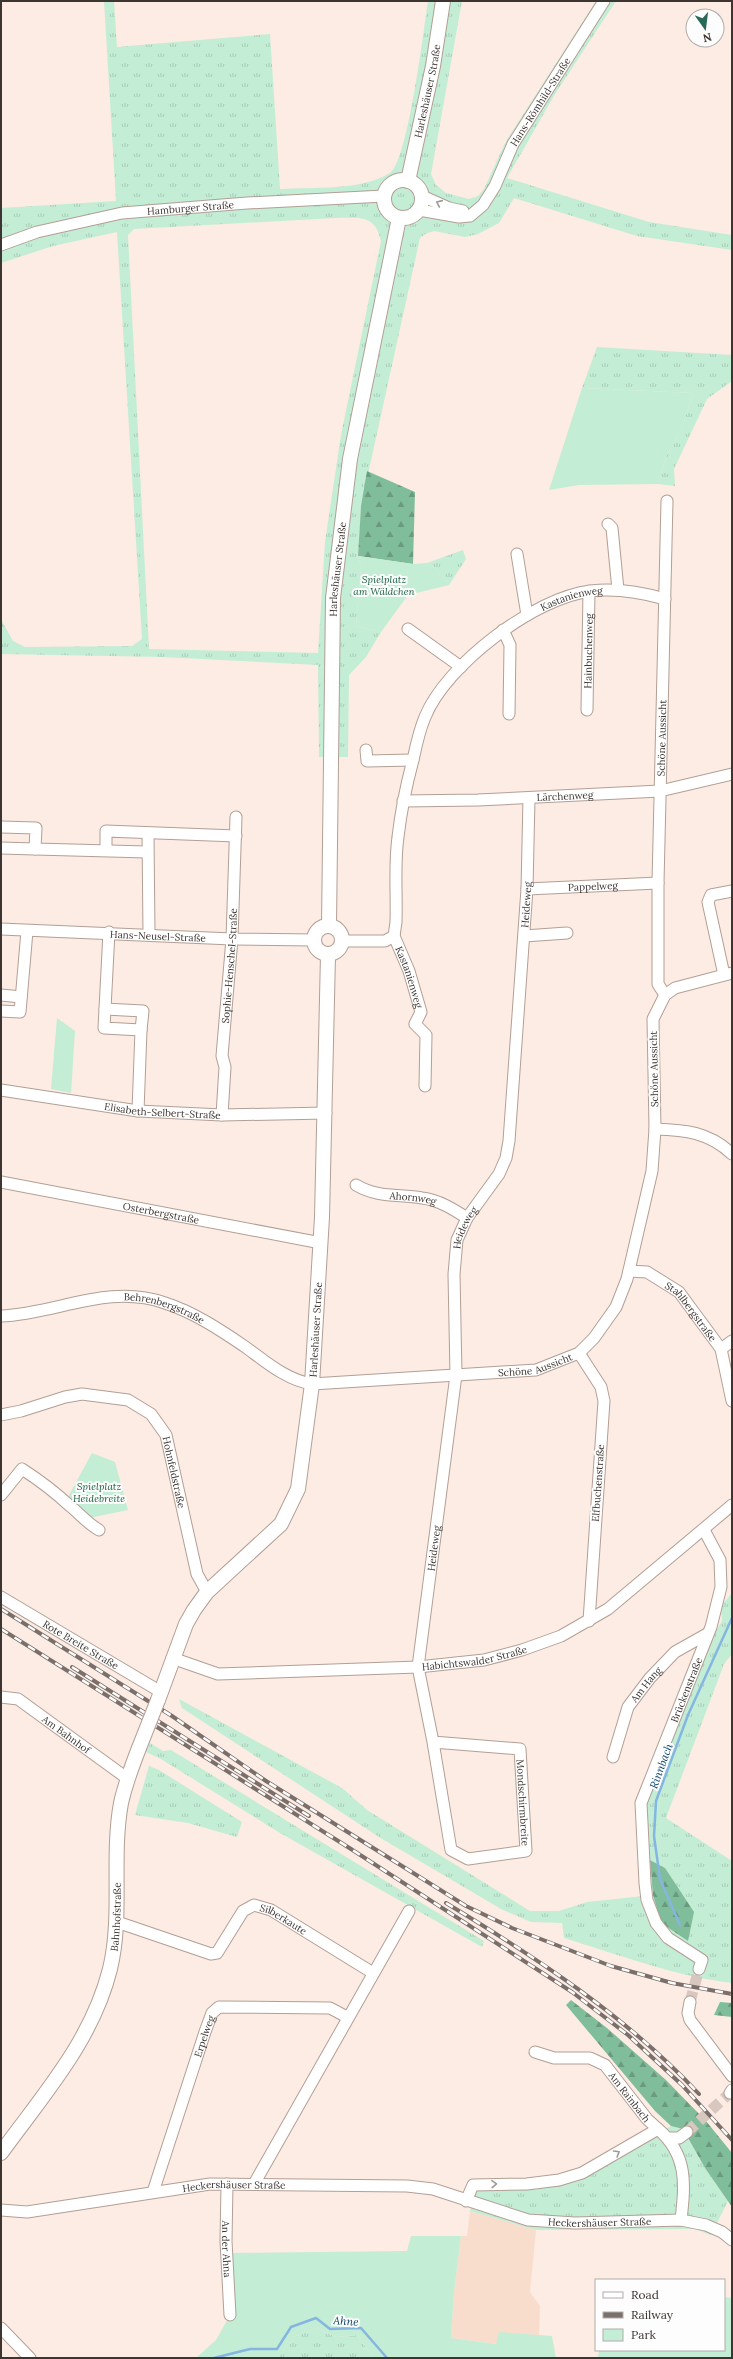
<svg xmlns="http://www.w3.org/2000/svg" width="733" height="2359" font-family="Lora,serif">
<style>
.built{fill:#f8ddcd}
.grass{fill:url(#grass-tufts);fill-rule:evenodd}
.forest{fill:url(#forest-firs)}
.green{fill:#c3edd5}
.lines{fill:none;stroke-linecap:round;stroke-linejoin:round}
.stream{stroke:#85b6e1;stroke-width:2.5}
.minor-tunnel{stroke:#d7c7bf;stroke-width:11;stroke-dasharray:11 5.5;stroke-linecap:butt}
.minor-casing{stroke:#b29f95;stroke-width:13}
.major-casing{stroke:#b29f95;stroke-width:16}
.minor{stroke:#fff;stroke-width:11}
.major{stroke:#fff;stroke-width:14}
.rail-casing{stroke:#7a6f6a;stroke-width:4}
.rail{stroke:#fdfdfd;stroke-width:2.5;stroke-dasharray:8;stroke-linecap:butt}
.major-bridge-casing{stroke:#b29f95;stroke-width:16;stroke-linecap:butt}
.major-bridge{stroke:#fff;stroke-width:14}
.oneway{stroke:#9e9a98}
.labels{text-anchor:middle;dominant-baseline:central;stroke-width:4;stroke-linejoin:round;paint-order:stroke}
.street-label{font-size:10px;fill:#3d3531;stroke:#fdfdfd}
.park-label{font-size:10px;font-style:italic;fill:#1c6342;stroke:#fdfdfd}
.water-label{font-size:11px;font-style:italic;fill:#0f476f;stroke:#fdfdfd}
</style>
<defs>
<pattern id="grass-tufts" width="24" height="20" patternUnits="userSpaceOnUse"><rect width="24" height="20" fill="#c3edd5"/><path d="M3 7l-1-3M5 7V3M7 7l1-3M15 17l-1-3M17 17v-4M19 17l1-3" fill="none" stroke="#a8ccb7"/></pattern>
<pattern id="forest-firs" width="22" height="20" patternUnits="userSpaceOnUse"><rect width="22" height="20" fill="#80bd9b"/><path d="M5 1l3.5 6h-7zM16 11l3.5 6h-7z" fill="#6a9a7f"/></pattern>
</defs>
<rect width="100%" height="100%" fill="#fdece3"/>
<!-- built -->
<polygon class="built" points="470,2211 536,2230 530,2292 540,2306 539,2335 520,2335 497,2344 451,2338 454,2292 461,2236 467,2236"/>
<!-- grass -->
<g class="grass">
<path d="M104,1H114L117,47L270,34L280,189C314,187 361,191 390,173C408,161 424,27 428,1H462L431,174L436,185L446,193L469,199L478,196L484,189L506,141L596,1H616L555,94L507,178L649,222L732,235V250L637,236L514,198L499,223L478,234L465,237L434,231L425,234L420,238L361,506L358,556L361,567L356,626L381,632L366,657L349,675L348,757H319L318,665L162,657L1,654V619L13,641L25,647L132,646L142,639L117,232L53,246L1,263V208L116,201ZM336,218C359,218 375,214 381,241L341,435L325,542L318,653L149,649L128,235L134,229Z"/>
<polygon points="597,347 732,355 732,381 707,399 674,469 675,486 658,484 666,457 683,425 693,393 582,388"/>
<polygon points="463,550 466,559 449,585 436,569 427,563"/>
<path d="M732,1593V1654L724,1664L666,1818L732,1861V1983C675,1976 619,1955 564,1938L562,1923L531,1922L501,1909L379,1837L182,1708L179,1699L342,1788L367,1810L530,1911H559L587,1902L653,1895L661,1923L665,1868L650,1860L646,1804L711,1638L722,1621L721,1606Z"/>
<polygon points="150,1743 163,1751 171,1750 484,1941 482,1947 280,1833 161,1759 146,1752"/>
<polygon points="149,1766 159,1770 242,1822 237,1837 188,1823 135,1815"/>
<polygon points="671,2126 683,2129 705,2168 728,2201 711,2235 694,2229 536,2230 470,2211 476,2187 556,2185"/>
<polygon points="316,2328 336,2337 358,2335 373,2358 278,2358 295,2336"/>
</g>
<!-- forest -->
<g class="forest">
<polygon points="367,471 415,492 413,564 358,556 361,506"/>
<polygon points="650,1860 665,1868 694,1912 688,1941 661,1923 653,1895"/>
<polygon points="571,2000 607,2028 666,2080 706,2121 732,2153 732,2207 705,2168 683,2129 671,2126 655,2111 566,2005"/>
<polygon points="720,2002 732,2003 732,2017 714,2015"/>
</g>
<!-- green -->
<g class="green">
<polygon points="582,388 693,393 683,425 666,457 658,484 579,485 549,490"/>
<polygon points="358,556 413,564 427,563 436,569 449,585 408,595 381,632 356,626 361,567"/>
<polygon points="57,1018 75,1031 71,1093 51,1089"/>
<polygon points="92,1453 115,1462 128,1510 89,1518 68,1497"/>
<polygon points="411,2236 461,2236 454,2292 451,2338 496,2344 499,2332 552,2336 556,2358 373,2358 358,2335 336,2337 316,2328 295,2336 278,2358 196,2358 216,2340 230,2315 222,2253 407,2251"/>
<polygon points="724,2297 732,2298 732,2358 598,2358 599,2350 724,2350"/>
</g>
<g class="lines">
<!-- stream -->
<g class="stream">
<polyline points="680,1925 660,1879 654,1836 656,1801 688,1715 732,1618"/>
<polyline points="214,2358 250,2349 277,2349 291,2327 316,2318 330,2329 361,2328 387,2358"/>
</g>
<!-- minor-tunnel -->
<g class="minor-tunnel">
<polyline points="690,2002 699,1969"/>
<polyline points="687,2132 730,2093"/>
</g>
<!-- minor casing -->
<g class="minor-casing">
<g id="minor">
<polyline points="422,196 449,208 463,211"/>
<path id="s1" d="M419,210L459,217L470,216L483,205L495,186L513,144L604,1"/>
<path id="s2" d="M1,245L37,232L122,213L247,203L384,196"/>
<polyline points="608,524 612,528 618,590"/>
<polyline points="517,554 527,615"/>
<polyline points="408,629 461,667"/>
<polyline points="503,630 510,645 509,714"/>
<path id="s3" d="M587,710L589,591"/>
<polyline points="366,750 367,761 413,760"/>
<path id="s4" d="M403,801L478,800L660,791L732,774"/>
<polyline points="1,827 36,828 35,849 147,852"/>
<polyline points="148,834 149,934"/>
<polyline points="1,848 35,849"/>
<polyline points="106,850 106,831 236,836"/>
<path id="s5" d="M527,889L658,883"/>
<path id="s6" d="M1,929L232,939L314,940"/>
<polyline points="109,932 104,1028 141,1030 138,1111"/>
<path id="s7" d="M394,936L409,971L421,1012L415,1024L426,1035L425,1086"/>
<polyline points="524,936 567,933"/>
<path id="s8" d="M343,941H385L394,936L396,922C397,894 394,865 398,837C401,811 406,786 413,760C416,746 419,731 425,717C446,665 535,597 591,591C616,588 640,592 665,599"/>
<polyline points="724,975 708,902 711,895 732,891"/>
<polyline points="1,995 21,997"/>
<path id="s9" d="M665,995L658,984V883L667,501"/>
<polyline points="105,1009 143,1011 141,1030"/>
<polyline points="1,1011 20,1012 27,931"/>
<path id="s10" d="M1,1090L138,1111L222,1115L326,1113"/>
<path id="s11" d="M222,1115L225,1067L222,1056L232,939L236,817"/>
<path d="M655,1129C685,1130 709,1132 732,1154"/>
<path id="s12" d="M1,1182L321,1243"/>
<path id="s13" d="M356,1185C378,1198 398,1194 422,1198C439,1200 453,1209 467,1218"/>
<path id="s14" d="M629,1271L647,1272L679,1292L721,1349L732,1401"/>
<path id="s15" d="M1,1316C57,1314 107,1283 165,1303C193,1312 219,1329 244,1346C265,1361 286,1380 312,1384L536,1370L579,1353L594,1338L616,1307L627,1279L652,1171L655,1129L653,1019L665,995L675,988L732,973"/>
<polyline points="721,1349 732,1341"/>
<polyline points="579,1353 601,1387 604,1401 589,1621"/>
<path id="s16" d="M1,1415L21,1411L65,1397L82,1394L128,1400L151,1414L166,1435L197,1574L207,1592"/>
<path d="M1,1495L22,1469C39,1480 55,1492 70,1506C80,1514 87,1523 99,1530"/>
<path id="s17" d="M1,1597L161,1692"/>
<path id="s18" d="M172,1658L218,1674L418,1667L484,1660L522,1650L561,1636L608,1609L732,1505"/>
<path id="s19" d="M1,1697L18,1699L128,1779"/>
<path id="s20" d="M433,1742L520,1749L526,1851L468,1859L451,1850L433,1742L418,1667L456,1375L454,1274L457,1240L467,1218L499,1174L506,1158L509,1141L527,889L529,798"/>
<path id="s21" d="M613,1757L628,1707L650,1678L675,1652L707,1634"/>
<path id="s22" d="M117,1922L211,1954L217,1953L243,1911L254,1905L271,1910L373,1973"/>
<path id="s23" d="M699,1969L702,1960L668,1938L656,1923L647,1900L645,1883L641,1803L711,1627L721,1587L720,1560L704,1530"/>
<polyline points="690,2002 688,2013 690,2020 732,2076"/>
<path id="s24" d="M535,2052L554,2058H590L605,2065L647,2119L658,2129"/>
<polyline points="730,2093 732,2090"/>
<polyline points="668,2138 679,2138 687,2132"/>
<path id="s25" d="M227,2184L226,2241L230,2315"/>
<polyline points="254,2184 409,1911"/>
<path id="s26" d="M153,2192L205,2032L212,2013L219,2007L330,2008L347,2017"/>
<path d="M466,2201L473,2185L527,2184L559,2180L582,2173L658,2129C688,2155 685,2184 681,2220"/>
<path id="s27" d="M1,2210L27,2212L210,2184L407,2186L433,2189L528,2220L575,2223L681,2220L706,2225L722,2232L732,2240"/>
<polyline points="1,2328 30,2358"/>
</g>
</g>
<!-- major casing -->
<g class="major-casing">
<g id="major">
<circle cx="403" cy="199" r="19"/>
<path id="s28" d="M408,181L433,66L443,1"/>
<circle cx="328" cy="940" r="14"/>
<path id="s29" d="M329,926L333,598L350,459L399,218"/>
<path id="s30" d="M158,1700L186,1624L194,1610L207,1592L281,1524L298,1489L312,1384L322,1217L328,955"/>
<path id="s31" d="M1,2153C43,2095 92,2041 110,1969C123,1915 111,1858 121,1803C125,1785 132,1766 139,1748"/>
</g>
</g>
<!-- minor -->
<use href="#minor" class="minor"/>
<!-- major -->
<use href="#major" class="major"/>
<!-- rail casing -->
<g class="rail-casing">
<g id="rail">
<polyline points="1,1609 172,1716 266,1781 466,1906 512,1928 611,1966 672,1983 732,1994"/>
<polyline points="1,1629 351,1849 572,1992 628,2035 682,2085 732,2140"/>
<polyline points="72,1667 309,1816"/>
<path d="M446,1903C537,1958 626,2016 699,2094"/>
</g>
</g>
<!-- rail -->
<use href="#rail" class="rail"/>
<!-- major-bridge casing -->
<g class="major-bridge-casing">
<polyline id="major-bridge" points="139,1748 158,1700"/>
</g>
<!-- major-bridge -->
<use href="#major-bridge" class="major-bridge"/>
</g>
<!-- one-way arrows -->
<defs><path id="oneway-chevron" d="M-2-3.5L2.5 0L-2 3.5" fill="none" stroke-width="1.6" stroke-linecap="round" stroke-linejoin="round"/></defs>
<g class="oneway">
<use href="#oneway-chevron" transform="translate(439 203) rotate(-156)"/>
<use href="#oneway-chevron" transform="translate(617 2153) rotate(-31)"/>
<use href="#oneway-chevron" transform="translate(494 2184) rotate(-2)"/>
</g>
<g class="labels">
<!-- street labels -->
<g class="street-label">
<text stroke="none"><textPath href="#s28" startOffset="92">Harleshäuser Straße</textPath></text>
<text stroke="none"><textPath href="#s1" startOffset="187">Hans-Römhild-Straße</textPath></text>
<text stroke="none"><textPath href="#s2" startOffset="194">Hamburger Straße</textPath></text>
<text stroke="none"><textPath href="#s29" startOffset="357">Harleshäuser Straße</textPath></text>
<text stroke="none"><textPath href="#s8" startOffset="469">Kastanienweg</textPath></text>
<text stroke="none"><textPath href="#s3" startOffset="59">Hainbuchenweg</textPath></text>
<text stroke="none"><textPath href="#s9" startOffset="259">Schöne Aussicht</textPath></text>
<text stroke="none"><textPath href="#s4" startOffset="162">Lärchenweg</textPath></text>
<text stroke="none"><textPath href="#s5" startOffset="66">Pappelweg</textPath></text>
<text stroke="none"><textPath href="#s20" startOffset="1233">Heideweg</textPath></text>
<text stroke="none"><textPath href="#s6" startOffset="157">Hans-Neusel-Straße</textPath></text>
<text stroke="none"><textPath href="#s11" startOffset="150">Sophie-Henschel-Straße</textPath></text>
<text stroke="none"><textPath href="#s7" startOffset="44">Kastanienweg</textPath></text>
<text transform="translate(654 1069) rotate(-91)">Schöne Aussicht</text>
<text stroke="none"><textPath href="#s10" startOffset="163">Elisabeth-Selbert-Straße</textPath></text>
<text stroke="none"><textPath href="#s13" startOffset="59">Ahornweg</textPath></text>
<text stroke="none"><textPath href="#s12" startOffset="163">Osterbergstraße</textPath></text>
<text stroke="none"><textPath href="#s20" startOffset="897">Heideweg</textPath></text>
<text stroke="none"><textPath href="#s15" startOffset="167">Behrenbergstraße</textPath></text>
<text stroke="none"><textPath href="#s14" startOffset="78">Stahlbergstraße</textPath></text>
<text stroke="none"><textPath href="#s30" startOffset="419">Harleshäuser Straße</textPath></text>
<text stroke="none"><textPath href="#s15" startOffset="560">Schöne Aussicht</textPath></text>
<text stroke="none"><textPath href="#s16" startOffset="221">Hohnfeldstraße</textPath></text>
<text transform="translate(598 1483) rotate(-86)">Elfbuchenstraße</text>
<text stroke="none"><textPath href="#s20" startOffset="573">Heideweg</textPath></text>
<text stroke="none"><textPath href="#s17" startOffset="93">Rote Breite Straße</textPath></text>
<text stroke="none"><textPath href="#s18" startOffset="306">Habichtswalder Straße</textPath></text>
<text stroke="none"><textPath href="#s21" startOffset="81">Am Hang</textPath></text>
<text stroke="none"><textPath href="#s23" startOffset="313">Brückenstraße</textPath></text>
<text stroke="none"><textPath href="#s19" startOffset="77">Am Bahnhof</textPath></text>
<text stroke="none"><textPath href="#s20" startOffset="141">Mondschirmbreite</textPath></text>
<text stroke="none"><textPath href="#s31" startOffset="268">Bahnhofstraße</textPath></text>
<text stroke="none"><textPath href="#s22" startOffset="200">Silberkaute</textPath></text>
<text stroke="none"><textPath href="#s26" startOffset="164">Erpelweg</textPath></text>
<text stroke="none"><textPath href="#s24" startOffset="113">Am Rainbach</textPath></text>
<text stroke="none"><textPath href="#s27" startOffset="235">Heckershäuser Straße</textPath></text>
<text stroke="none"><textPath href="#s27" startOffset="606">Heckershäuser Straße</textPath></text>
<text stroke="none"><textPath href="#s25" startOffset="65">An der Ahna</textPath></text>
</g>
<!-- park labels -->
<g class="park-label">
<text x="384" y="579">Spielplatz<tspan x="384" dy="12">am Wäldchen</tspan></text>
<text x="99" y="1486">Spielplatz<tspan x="99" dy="12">Heidebreite</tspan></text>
</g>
<!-- water labels -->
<g class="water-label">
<text transform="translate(661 1766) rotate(-70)">Rinnbach</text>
<text transform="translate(346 2321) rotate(5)">Ahne</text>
</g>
</g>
<!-- border -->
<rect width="733" height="2359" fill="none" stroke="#3d3531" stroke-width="4"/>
<!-- legend -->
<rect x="595" y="2279" width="130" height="72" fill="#fdfdfd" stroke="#b0adab"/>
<rect x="603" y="2292" width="20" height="6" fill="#ffffff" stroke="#b0adab"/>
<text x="631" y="2299" font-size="12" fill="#3d3531">Road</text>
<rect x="603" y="2312" width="20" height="6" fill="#7a6f6a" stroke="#b0adab"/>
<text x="631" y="2319" font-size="12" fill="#3d3531">Railway</text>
<rect x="603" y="2329" width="20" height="12" fill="#c3edd5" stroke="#b0adab"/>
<text x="631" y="2339" font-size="12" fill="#3d3531">Park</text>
<!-- north arrow -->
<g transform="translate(705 28) rotate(166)"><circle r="19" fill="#fdfdfd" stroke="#b0adab"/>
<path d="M0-3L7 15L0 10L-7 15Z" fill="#296958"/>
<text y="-6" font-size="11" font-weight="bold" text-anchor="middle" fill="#3d3531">N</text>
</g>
</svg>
